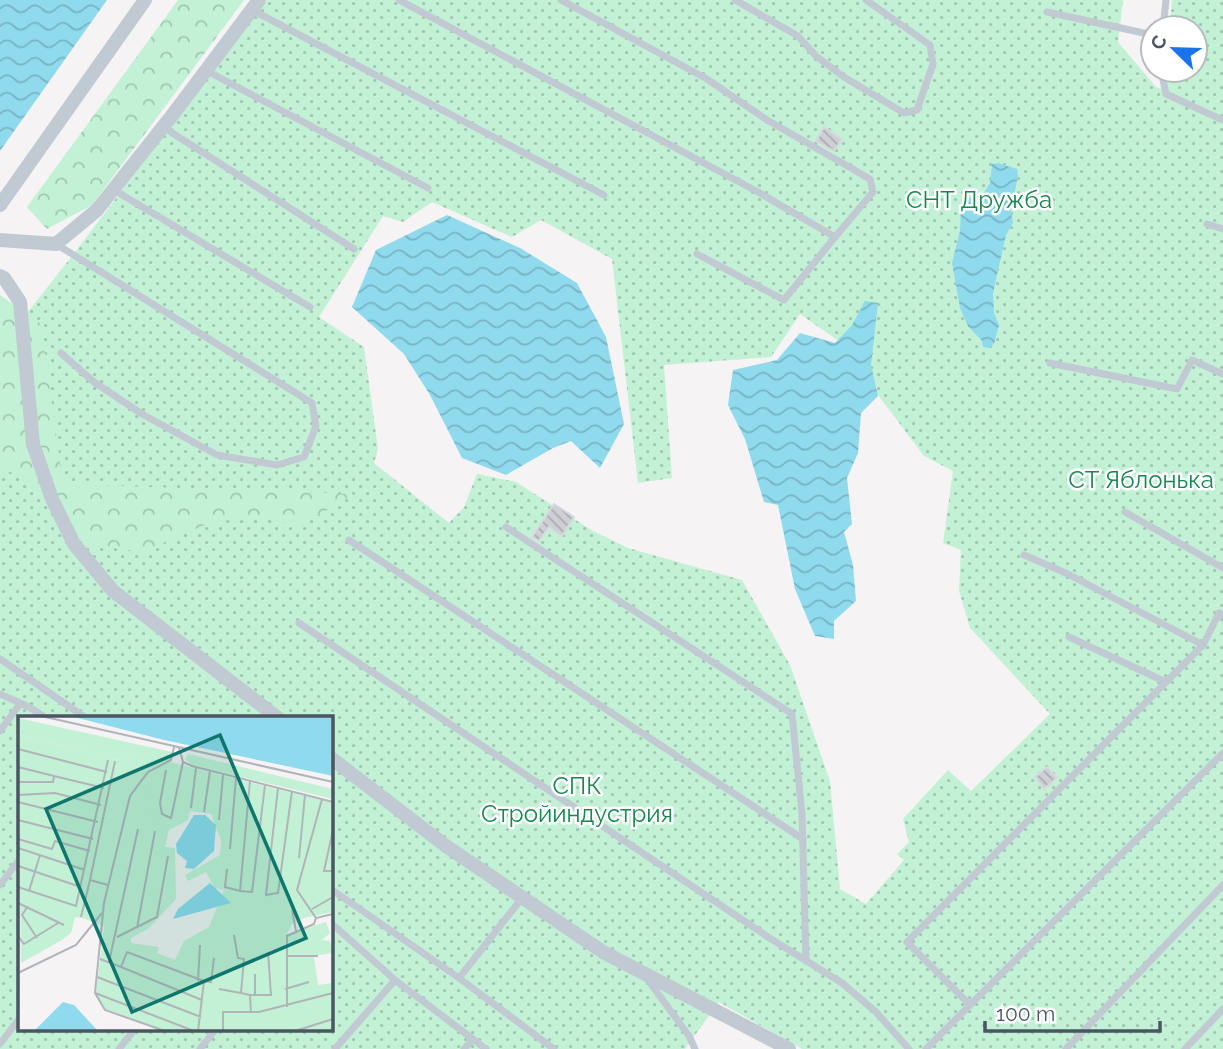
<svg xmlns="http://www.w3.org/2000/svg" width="1223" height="1049" font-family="Raleway,sans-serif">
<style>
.grass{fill:url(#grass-dots);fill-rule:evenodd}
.forest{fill:url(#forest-crowns)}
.water{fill:url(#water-waves)}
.building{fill:url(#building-back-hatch);stroke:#d7d9de;stroke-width:2}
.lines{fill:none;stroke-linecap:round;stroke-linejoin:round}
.service{stroke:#c1cad2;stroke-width:7}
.minor{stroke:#c1cad2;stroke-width:14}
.labels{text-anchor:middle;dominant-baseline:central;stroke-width:5;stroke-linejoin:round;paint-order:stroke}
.park-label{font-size:24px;fill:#17864f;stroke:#fff}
.inset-road{fill:none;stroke:#b1b4b9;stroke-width:2}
.view{fill:#0f766e;fill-opacity:0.15;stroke:#0f766e;stroke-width:3.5}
.inset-edge{fill:none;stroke:#4a5661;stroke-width:3.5}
</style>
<defs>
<pattern id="grass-dots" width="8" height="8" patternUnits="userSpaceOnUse" patternTransform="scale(1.75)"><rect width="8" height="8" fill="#c3f1d5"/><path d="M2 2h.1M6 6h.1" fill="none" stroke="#a0c6b0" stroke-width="1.8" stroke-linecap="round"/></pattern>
<pattern id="forest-crowns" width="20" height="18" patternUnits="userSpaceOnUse" patternTransform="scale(1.75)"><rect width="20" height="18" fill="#c3f1d5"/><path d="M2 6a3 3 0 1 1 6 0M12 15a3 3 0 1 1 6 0" fill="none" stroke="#a0c6b0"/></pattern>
<pattern id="water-waves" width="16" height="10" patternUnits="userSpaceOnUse" patternTransform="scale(1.75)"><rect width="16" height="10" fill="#90daee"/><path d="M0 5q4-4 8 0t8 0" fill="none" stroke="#78b4c4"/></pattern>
<pattern id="building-back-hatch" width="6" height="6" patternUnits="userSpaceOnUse" patternTransform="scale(1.75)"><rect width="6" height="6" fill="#cdcfd5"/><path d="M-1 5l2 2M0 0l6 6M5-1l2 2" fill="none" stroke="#a8abb0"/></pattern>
</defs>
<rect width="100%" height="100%" fill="#f5f3f3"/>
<!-- grass -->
<path class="grass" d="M267,0H1123L1118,42L1156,87L1166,91L1168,70H1195V28H1170L1172,0H1223V1049H802L719,1002L685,1049H0V347L69,260ZM432,202L512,237L541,220L612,259L638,483L672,478L664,365L771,357L800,314L836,339L924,456L953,471L943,543L961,550L959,591L970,628L1050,714L971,791L948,770L903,819L909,842L897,854L904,860L866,904L840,889L830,781L790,665L742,580L628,548L593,531L516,482L477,474L464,507L449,523L374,463L378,449L364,347L319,317L383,216L403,222ZM19,718H331V1030H19Z"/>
<!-- forest -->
<g class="forest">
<polygon points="178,0 244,0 92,205 47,229 27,207"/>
<polygon points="0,295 41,324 63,484 354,494 299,527 256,515 207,524 143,552 92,545 28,479 0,468"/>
</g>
<!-- water -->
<g class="water">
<polygon points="0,0 107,0 0,151"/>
<polygon points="998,163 1017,169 1018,176 1011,211 1013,223 1006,235 993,293 994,313 999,325 994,344 989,348 983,347 982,341 968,326 960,308 952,263 960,231 961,205 963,199 983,194 990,183 992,164"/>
<polygon points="447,215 520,248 577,283 606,337 624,424 600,468 571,441 553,448 506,475 462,458 430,395 404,354 352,307 376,250"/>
<polygon points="865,301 878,303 871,365 878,396 861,413 858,453 847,478 852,524 844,532 853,565 856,601 834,621 834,639 815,636 795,589 778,505 764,502 745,439 728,405 733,370 777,360 800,333 835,343 852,325"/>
</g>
<!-- building -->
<g class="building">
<polygon points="824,127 842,139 834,151 816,141"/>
<polygon points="554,504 574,517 562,536 549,527 539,541 532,537"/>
<polygon points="1047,767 1057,778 1044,789 1035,777"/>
</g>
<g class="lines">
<!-- service -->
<g class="service">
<polyline points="399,0 758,192 835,237 784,300 697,254"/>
<polyline points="561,0 707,79 767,120 870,179 873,192 835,237"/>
<polyline points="735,0 798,36 816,56 844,77 904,113 917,110 933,64 930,45 866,0"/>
<polyline points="252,10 604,195"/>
<polyline points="1047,12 1153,35"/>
<polyline points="1163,28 1166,0"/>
<polyline points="1161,70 1166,94 1223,120"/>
<polyline points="207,71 428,188"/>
<polyline points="163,127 354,249"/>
<polyline points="114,190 310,307"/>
<polyline points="1207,224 1223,229"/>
<polyline points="56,244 312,403 316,426 304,457 277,465 217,455 142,414 94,382 61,353"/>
<polyline points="1050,363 1177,389 1192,360 1223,374"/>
<polyline points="1125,512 1223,568"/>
<polyline points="506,527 792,714 802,814 806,961"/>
<polyline points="349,540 803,839"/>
<polyline points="1024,555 1068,574 1203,645"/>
<polyline points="299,623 768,937 842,983 876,1012 909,1049"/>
<polyline points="1069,637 1166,682"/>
<polyline points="0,659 86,718"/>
<polyline points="0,694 29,707 46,718"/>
<polyline points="0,731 20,704"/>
<polyline points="0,885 19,860"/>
<polyline points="331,889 459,978"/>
<polyline points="522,898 459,978 554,1049"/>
<polyline points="331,923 395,980 486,1049"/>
<polyline points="648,980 689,1036 695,1049"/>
<polyline points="970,1005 1223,753"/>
<polyline points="0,1044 19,1019"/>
<polyline points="119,1049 134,1030"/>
<polyline points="200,1049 215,1030"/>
<polyline points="335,1049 395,980"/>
<polyline points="464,1049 473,1039"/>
<polyline points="926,1049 970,1005 907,942 1203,645 1219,613 1223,615"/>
<polyline points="1066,1049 1223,885"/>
<polyline points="1185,1049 1223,1009"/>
</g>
<!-- minor -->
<g class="minor">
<polyline points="0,205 145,0"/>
<polyline points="0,240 56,244 97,210 174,113 259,0"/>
<polyline points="0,276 4,278 20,302 33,444 52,499 74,544 113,591 278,718"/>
<polyline points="331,758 446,846 603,952 789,1049"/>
</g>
</g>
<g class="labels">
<!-- park labels -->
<g class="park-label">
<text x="979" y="199">СНТ Дружба</text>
<text x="1141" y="479">СТ Яблонька</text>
<text x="577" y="785">СПК<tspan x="577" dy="28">Стройиндустрия</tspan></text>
</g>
</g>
<!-- overview -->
<g transform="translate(18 716)">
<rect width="315" height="315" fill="#f5f3f3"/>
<path d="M0,18L98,44L116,40L140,43L315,87V196L286,202L274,208L269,218L308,206L312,217L304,224L312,225L314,237L296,240L300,269L315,267V315H149L85,292L78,278L86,210L64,202L57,201L53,217L44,224L3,247ZM172,95L193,98L203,125L202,139L167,159L170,165L188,156L197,172L206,174L191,211L166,225L157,244L139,237L141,231L113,227V222L131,212L158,183L157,132L147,131L151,114L170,104Z" fill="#c3f1d5" fill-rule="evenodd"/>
<path d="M0,2L154,36L151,49L126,64L145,113L120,82L124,46L116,40L98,44L0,18ZM170,38L315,73V83L174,49L167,43Z" fill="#c3f1d5"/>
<path d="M52,0H315V60L146,24ZM176,99H187L198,109L196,135L176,153L167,152L169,145L159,137L158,128ZM192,167L213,187L155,203L160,193ZM45,286L56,289L80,315H16Z" fill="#90daee"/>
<path class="inset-road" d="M23,0L315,66M161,32L165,46L174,50L315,86M0,33L89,56M0,51L36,60M148,54L142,87L144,98L153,102L165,46M0,66H35L36,60L86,72M260,72L248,179L260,177L274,75M0,79L37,77L83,89M0,86L80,106M173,92L178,52M186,96L192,55M0,104L75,123M201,104L205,59M315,114L306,155H315M0,123L34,133L37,125L72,135M0,132L67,154M212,133L218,62M281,142L287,79M0,150L63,171M209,153L207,171L222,175L232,65M72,164L97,45M0,171L58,190L90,44M11,175L22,139M222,175L234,176L247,69M0,187L46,209M10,190L4,199L19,222M294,193L315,181M274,194L278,215M63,201L72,164L90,169M298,202L279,174L304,83M119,212L137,115M216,219L220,242L226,243L223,277L232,279M0,220L6,228L40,207M99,221L139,201L150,140M268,240H300M82,243L103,251L109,236L186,265L180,315M91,246L120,113M103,251L184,284M0,257L58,229L84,197M79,261L183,301M180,265L182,229M186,265L193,266L196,242M201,273L223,277M267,273L291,266M77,277L176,315M237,280V258M269,291V220L296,208L298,202L315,198M233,297L232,279H253L250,236M147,315L87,294L77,277L86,187L112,80L130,56L153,44L156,31M205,315V296H241L315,277M277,315L315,303"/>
<path class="view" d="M202,19L288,222L114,296L28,93Z"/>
<rect width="315" height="315" class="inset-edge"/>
</g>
<!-- north arrow -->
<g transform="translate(1174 49) rotate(293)"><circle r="33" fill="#ffffff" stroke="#b7bbc0" stroke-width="2"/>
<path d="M0-5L12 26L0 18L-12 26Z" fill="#1a73e8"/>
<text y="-10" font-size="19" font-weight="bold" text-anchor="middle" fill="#4a5661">С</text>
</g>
<!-- scale -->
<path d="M985 1021v10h175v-10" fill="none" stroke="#4a5661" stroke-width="3.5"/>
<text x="996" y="1021" font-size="21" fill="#4a5661" stroke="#ffffff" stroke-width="5" paint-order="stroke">100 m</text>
</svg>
